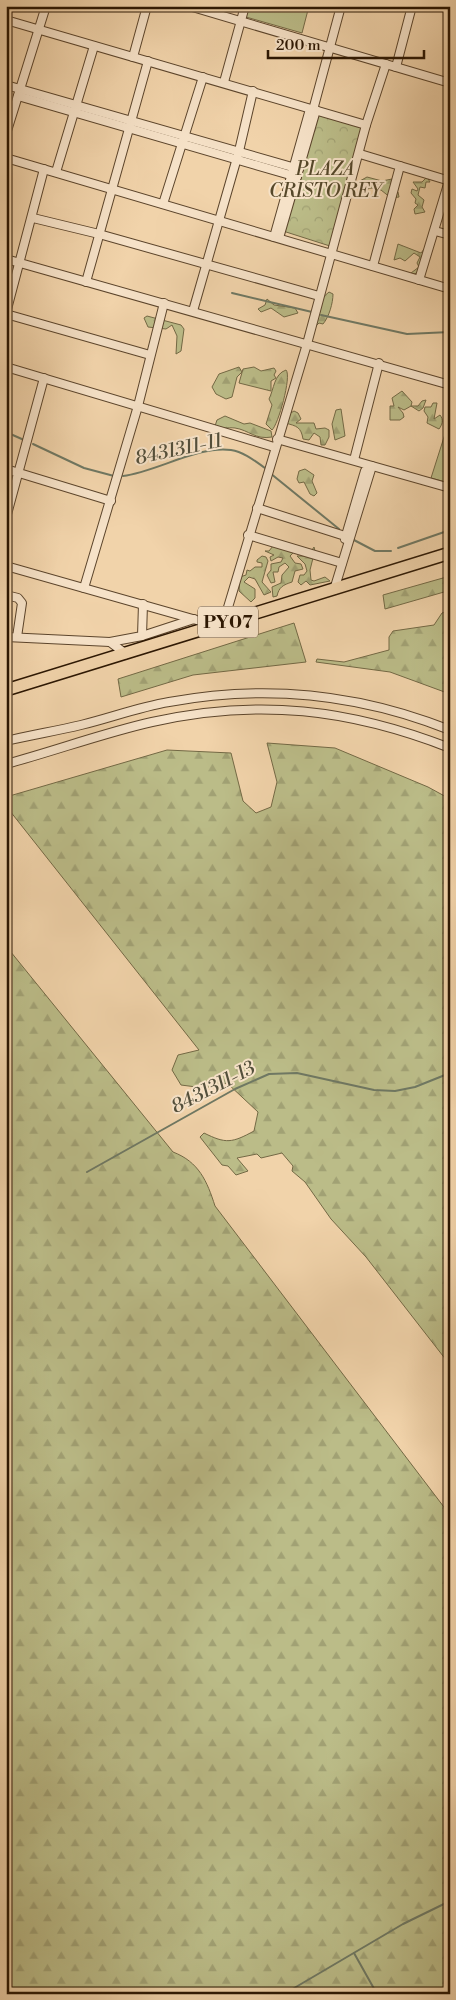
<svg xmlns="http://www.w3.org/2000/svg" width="456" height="2000" font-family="'Libre Bodoni',serif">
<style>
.green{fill:#bbbc88;stroke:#736945}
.forest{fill:url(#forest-firs);stroke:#736945}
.park{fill:url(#park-crowns);stroke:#736945}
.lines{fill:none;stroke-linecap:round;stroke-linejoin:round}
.stream{stroke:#6f7863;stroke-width:2}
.minor-casing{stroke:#5c452c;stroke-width:10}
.highway-casing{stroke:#2b1602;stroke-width:14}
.minor{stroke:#f6e2c8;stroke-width:8}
.highway{stroke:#f1d3aa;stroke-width:11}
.labels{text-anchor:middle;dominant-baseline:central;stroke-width:4;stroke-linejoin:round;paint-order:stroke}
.shield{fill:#f6e2c8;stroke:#68533d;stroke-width:1}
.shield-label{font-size:18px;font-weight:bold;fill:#2b1602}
.park-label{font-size:19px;font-style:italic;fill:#56482a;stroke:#f6e2c8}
.water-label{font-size:20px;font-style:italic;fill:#534f3b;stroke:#f6e2c8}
</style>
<defs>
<pattern id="forest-firs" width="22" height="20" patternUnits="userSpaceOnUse" patternTransform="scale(1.25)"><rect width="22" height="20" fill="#bbbc88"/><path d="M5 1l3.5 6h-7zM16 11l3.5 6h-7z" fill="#a1a174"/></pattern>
<pattern id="park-crowns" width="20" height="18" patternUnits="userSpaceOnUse" patternTransform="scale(1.25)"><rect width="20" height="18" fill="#bbbc88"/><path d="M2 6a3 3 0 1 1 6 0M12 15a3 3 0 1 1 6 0" fill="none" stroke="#a1a174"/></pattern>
</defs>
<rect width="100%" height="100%" fill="#f1d3aa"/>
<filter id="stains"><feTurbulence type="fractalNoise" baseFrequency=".004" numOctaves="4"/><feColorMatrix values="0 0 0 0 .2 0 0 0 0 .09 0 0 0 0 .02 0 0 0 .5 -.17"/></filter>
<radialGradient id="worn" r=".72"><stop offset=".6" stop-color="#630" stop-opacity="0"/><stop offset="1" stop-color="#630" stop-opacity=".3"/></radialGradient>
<!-- green -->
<g class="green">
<polygon points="249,6 309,6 302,33 246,17"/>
<polygon points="445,434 450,435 449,483 431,478"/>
</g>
<!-- forest -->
<g class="forest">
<polygon points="367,177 382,181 392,179 394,193 398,192 399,197 391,198 381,190 371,188 360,191 357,186 358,182"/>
<polygon points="427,177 430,182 426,182 425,188 420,187 418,195 424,200 422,207 425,212 415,214 414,209 418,205 415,203 416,199 411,193 412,189 417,191 418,189 413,182 422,182"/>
<polygon points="398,244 421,253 425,248 419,272 412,275 411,273 419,267 417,263 420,257 414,253 405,261 400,258 394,260"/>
<path d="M329,292L333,294C333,303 329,317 323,324L319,323L313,329L322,298Z"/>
<polygon points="267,299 274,305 295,308 298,313 284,317 271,308 261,312 258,309 265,305"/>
<polygon points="147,316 181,325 184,329 181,351 176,354 177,336 172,325 166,329 148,327 144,318"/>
<polygon points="239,367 242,372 237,377 232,397 226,399 216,394 212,387 219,374"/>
<polygon points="254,367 261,371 274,368 276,371 274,375 276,378 271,381 271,391 239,383 243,369"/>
<path d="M286,370C292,376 278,425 272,430L266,424L272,405L269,399C274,389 274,374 286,370Z"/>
<polygon points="402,391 412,402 411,406 418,406 422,401 426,400 423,408 419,411 411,406 404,410 398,407 403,413 404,417 400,420 390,420 390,406 394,406 392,398"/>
<path d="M433,403H437L434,419L440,415C444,420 442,425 439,429L427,423L428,417L424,411L425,407H431Z"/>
<polygon points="341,409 345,436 335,440 332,424 336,410"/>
<path d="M294,411L298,413L301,419L296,423H314L316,429L325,428L329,430V437L325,445H321L320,437L314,433L309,440L303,439C301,427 297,426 285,423L289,414Z"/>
<path d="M225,416L244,424L250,423L271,431L272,437C255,440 249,430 235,428C227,427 222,430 215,426L217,420Z"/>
<polygon points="305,469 314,475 312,481 317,493 314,496 310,494 304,482 299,483 297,479 299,471"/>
<path d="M273,546L294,552L290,556L295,563L301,564L303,569L295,571L292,582C283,585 279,587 277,596L273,597L272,587L281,583L282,575L289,567L285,563L279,567L278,572H273L275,582L271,583L267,575L271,570V564L281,562L283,558L278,557L271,561L270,557L274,555L265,551H269Z"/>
<polygon points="314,547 317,559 313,558 310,570 311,580 314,581 325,577 330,581 310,585 306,581 301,585 298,582 300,575 304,575 307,571 305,564 297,556 308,556"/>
<polygon points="262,556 266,557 268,561 262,582 271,592 264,595 255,579 249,577 244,582 255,589 255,598 251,602 239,591 240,577 246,575 247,570 250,571 255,567 262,567 262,563 257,562 257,560"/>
<polygon points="450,576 450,595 444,592 385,609 383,595"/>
<polygon points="450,610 450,694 390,672 316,662 317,659 344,662 389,650 389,637 393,631 434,625 442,613"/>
<polygon points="294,623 306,662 193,675 121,697 118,679"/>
<path d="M267,743L335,748L428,787L450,799V1365L366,1257L331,1219L305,1182L292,1171L293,1166L282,1153L261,1158L257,1154L237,1158L248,1171L236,1175L228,1166L222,1165L200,1137L204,1133C226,1144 232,1143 254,1131L258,1112L227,1083L204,1088L181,1085L172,1070L178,1055L199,1050L6,806V797L167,750L231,753L243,801L256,813L271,807L277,782Z"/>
<path d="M6,946L173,1152C199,1162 207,1181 215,1206L450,1515V1994H6Z"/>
</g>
<!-- park -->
<polygon class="park" points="316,113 366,129 333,247 283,231"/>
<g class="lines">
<!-- stream -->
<g class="stream">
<polyline points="232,293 312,312"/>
<polyline points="321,315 407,334 450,332"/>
<polyline points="6,432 24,440"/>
<polyline points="33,444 84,468 114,476"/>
<polyline points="270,473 339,529"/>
<path d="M123,476C156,472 199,445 231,450C244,452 255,461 265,468"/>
<polyline points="352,539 375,551 391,551"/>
<polyline points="398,548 450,530"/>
<polyline points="87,1172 235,1089 269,1074 297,1073 374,1090 395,1091 415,1087 450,1073"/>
<polyline points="354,1953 377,1994"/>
<polyline points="284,1994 403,1924 450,1901"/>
</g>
<!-- minor casing -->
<g class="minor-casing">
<g id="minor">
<polyline points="189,6 450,83"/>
<polyline points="6,20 366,125"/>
<polyline points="133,57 147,6"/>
<polyline points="396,67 412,6"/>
<polyline points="224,82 245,6"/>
<polyline points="6,85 299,169"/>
<polyline points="18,96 297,177"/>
<polyline points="313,110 341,6"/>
<polyline points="6,134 46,6"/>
<polyline points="360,154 450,181"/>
<polyline points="6,158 450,289"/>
<polyline points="56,172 94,46"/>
<polyline points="163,204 203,77"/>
<polyline points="33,218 99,234 319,296"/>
<polyline points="435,231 450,235"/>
<polyline points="274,237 310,109"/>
<polyline points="279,238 316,110"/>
<polyline points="6,259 450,385"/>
<polyline points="373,266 400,166"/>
<polyline points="419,280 449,181"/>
<polyline points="86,282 148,61"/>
<polyline points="193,311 239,151 253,91"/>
<polyline points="6,313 44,169"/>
<polyline points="6,314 150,355"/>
<polyline points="6,367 274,447"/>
<polyline points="277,439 450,488"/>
<polyline points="354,460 379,363"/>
<polyline points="6,469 111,501"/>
<polyline points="257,508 345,536"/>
<polyline points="6,518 44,378"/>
<polyline points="248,535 342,563"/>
<polyline points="345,539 365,471"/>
<polyline points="6,566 214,625"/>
<polyline points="84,588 138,406 164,303"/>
<polyline points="334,590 372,466"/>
<polyline points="6,595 18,598 22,603 17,637"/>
<polyline points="223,624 307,344 366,125 386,64"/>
<polyline points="142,636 194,619"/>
<polyline points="6,637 110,642 126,654"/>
<polyline points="110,642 142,636 143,604"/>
<path d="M6,741C31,735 56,731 81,725C110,718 139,707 169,702C265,684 360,694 450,730"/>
<path d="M6,764C55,751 103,733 152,722C258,698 350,709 450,748"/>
</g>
</g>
<!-- highway casing -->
<g class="highway-casing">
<polyline id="highway" points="6,690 450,553"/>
</g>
<!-- minor -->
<use href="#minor" class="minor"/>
<!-- highway -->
<use href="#highway" class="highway"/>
</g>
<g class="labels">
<!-- shield labels -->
<rect class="shield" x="198" y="606.5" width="60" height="31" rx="4"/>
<g class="shield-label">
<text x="228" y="622">PY07</text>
</g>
<!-- park labels -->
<g class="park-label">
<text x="325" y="169">PLAZA<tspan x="325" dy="22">CRISTO REY</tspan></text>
</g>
<!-- water labels -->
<g class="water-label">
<text transform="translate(178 450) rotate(-12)">8431311-11</text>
<text transform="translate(213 1088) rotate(-27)">8431311-13</text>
</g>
</g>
<!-- margin -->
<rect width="456" height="2000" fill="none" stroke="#f1d3aa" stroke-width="25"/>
<rect x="8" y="8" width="441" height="1985" fill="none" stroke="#2b1602" stroke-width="2.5"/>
<rect x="12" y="12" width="431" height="1975" fill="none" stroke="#2b1602"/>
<!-- scale -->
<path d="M268 50v8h156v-8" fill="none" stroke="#2b1602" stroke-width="2.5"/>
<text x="276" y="50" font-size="15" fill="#2b1602" stroke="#f6e2c8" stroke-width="4" paint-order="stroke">200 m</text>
<rect width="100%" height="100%" filter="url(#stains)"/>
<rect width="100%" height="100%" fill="url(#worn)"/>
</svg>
